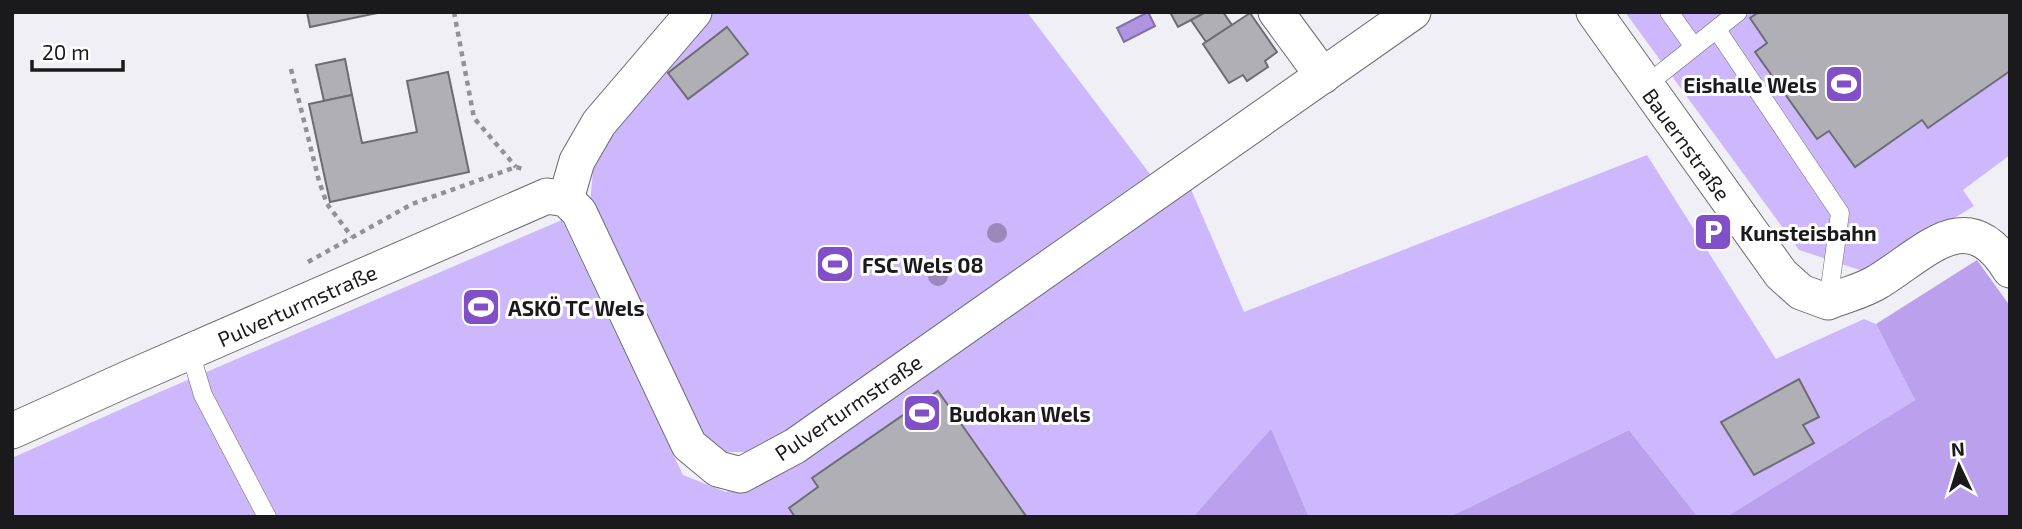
<svg xmlns="http://www.w3.org/2000/svg" width="2022" height="529" font-family="'Exo 2',sans-serif">
<style>
.green{fill:#ceb8fd}
.forest{fill:#baa0ed}
.water{fill:#af95e1;stroke:#8270a6;stroke-width:2}
.building{fill:#b1afb6;stroke:#6e6c73;stroke-width:2}
.lines{fill:none;stroke-linecap:round;stroke-linejoin:round}
.service-casing{stroke:#6d6b72;stroke-width:19}
.minor-casing{stroke:#6d6b72;stroke-width:37}
.path{stroke:#929196;stroke-width:4.5;stroke-dasharray:5 5;stroke-linecap:butt}
.service{stroke:#fff;stroke-width:18}
.minor{stroke:#fff;stroke-width:35}
.tree{fill:#9c88bb}
.labels{text-anchor:middle;dominant-baseline:central;stroke-width:6;stroke-linejoin:round;paint-order:stroke}
.poi-label{font-size:21px;font-weight:bold;fill:#1a191c;stroke:#fff;text-anchor:start}
.street-label{font-size:21px;fill:#1a191c;stroke:#fff}
</style>
<rect width="100%" height="100%" fill="#f1eff6"/>
<!-- green -->
<g class="green">
<polygon points="706,12 1027,12 1150,174 756,452 721,452 690,425 590,203 594,160 608,128"/>
<polygon points="1625,12 2010,12 2010,155 1963,190 1974,206 1866,272 1799,250"/>
<polygon points="1647,155 1776,359 1864,319 1876,324 1915,400 1726,517 1698,517 1629,430 1449,517 1309,517 1271,430 1193,517 12,517 12,458 155,394 562,220 683,475 726,492 953,351 1190,187 1244,312"/>
</g>
<!-- forest -->
<g class="forest">
<polygon points="1977,260 2010,306 2010,517 1726,517 1915,400 1876,324"/>
<polygon points="1271,429 1309,517 1193,517"/>
<polygon points="1629,430 1698,517 1449,517"/>
</g>
<!-- water -->
<polygon class="water" points="1148,12 1155,26 1124,42 1117,28"/>
<!-- building -->
<g class="building">
<polygon points="307,12 382,12 310,27"/>
<polygon points="1170,12 1206,12 1178,27"/>
<polygon points="1206,12 1223,12 1232,25 1206,42 1191,20"/>
<polygon points="1759,12 2010,12 2010,71 1928,128 1922,120 1855,167 1829,131 1817,139 1755,52 1767,43 1750,18"/>
<polygon points="1250,13 1277,52 1265,61 1268,67 1247,81 1243,75 1229,83 1203,44"/>
<polygon points="727,27 748,54 688,99 668,73"/>
<polygon points="345,59 352,95 324,101 316,65"/>
<polygon points="448,72 469,172 330,202 309,104 352,95 362,143 417,132 407,81"/>
<polygon points="1799,379 1819,417 1803,425 1814,443 1754,475 1721,422"/>
<polygon points="938,391 1026,516 795,517 789,508 818,487 812,478"/>
</g>
<g class="lines">
<!-- service casing -->
<g class="service-casing">
<g id="service">
<polyline points="1669,12 1694,47"/>
<polyline points="1717,30 1840,213 1828,302"/>
<polyline points="1645,86 1738,12"/>
<polyline points="190,352 203,395 267,517"/>
</g>
</g>
<!-- minor casing -->
<g class="minor-casing">
<g id="minor">
<polyline points="1276,12 1323,76"/>
<path d="M1594,12L1781,274L1801,292L1828,302C1844,295 1864,291 1879,281C1926,252 1968,201 2010,270"/>
<polyline points="566,199 577,161 599,123 694,12"/>
<polyline points="12,431 127,379 547,196 566,199 579,212 689,445 718,469 741,475 795,446 1413,12"/>
</g>
</g>
<!-- path -->
<g class="path">
<polyline points="454,12 474,118 516,167"/>
<polyline points="291,69 319,181 327,204 352,237"/>
<polyline points="308,262 412,204 516,167 526,170"/>
</g>
<!-- service -->
<use href="#service" class="service"/>
<!-- minor -->
<use href="#minor" class="minor"/>
</g>
<!-- trees -->
<g class="tree">
<circle cx="997" cy="233" r="10"/>
<circle cx="938" cy="276" r="10"/>
</g>
<!-- icons -->
<defs>
<g id="stadium-square" transform="scale(2.0125)"><rect x="-9" y="-9" width="18" height="18" rx="4" fill="#8150c8" stroke="#fff"/><path d="M0-5a6.5 5 0 1 0 0 10a6.5 5 0 1 0 0-10ZM-3.5-1.8h7v3.6h-7Z" fill="#fff"/></g>
<g id="parking-square" transform="scale(2.0125)"><rect x="-9" y="-9" width="18" height="18" rx="4" fill="#8150c8" stroke="#fff"/><path d="M-3.5-5.5H1a3.5 3.5 0 0 1 0 7H-1V5.5H-3.5ZM-1-3.4V-.6H.8a1.4 1.4 0 0 0 0-2.8Z" fill="#fff"/></g>
</defs>
<g fill-rule="evenodd">
<use href="#stadium-square" x="1844" y="84"/>
<use href="#parking-square" x="1713" y="232"/>
<use href="#stadium-square" x="835" y="264"/>
<use href="#stadium-square" x="481" y="307"/>
<use href="#stadium-square" x="922" y="413"/>
</g>
<g class="labels">
<!-- poi labels -->
<g class="poi-label">
<text x="1817" y="84" text-anchor="end">Eishalle Wels</text>
<text x="1740" y="232">Kunsteisbahn</text>
<text x="862" y="264">FSC Wels 08</text>
<text x="508" y="307">ASKÖ TC Wels</text>
<text x="949" y="413">Budokan Wels</text>
</g>
<!-- street labels -->
<g class="street-label">
<text transform="translate(1687 144) rotate(54)">Bauernstraße</text>
<text transform="translate(297 305) rotate(-24)">Pulverturmstraße</text>
<text transform="translate(848 407) rotate(-34)">Pulverturmstraße</text>
</g>
</g>
<!-- border -->
<rect width="2022" height="529" fill="none" stroke="#1a191c" stroke-width="28"/>
<!-- north arrow -->
<g transform="translate(1959 466) rotate(356)" stroke="#ffffff" stroke-width="5" paint-order="stroke">
<path d="M0-5L12 26L0 18L-12 26Z" fill="#1a191c"/>
<text y="-10" font-size="19" font-weight="bold" text-anchor="middle" fill="#1a191c">N</text>
</g>
<!-- scale -->
<path d="M32 60v10h91v-10" fill="none" stroke="#1a191c" stroke-width="3.5"/>
<text x="42" y="60" font-size="21" fill="#1a191c" stroke="#ffffff" stroke-width="5" paint-order="stroke">20 m</text>
</svg>
